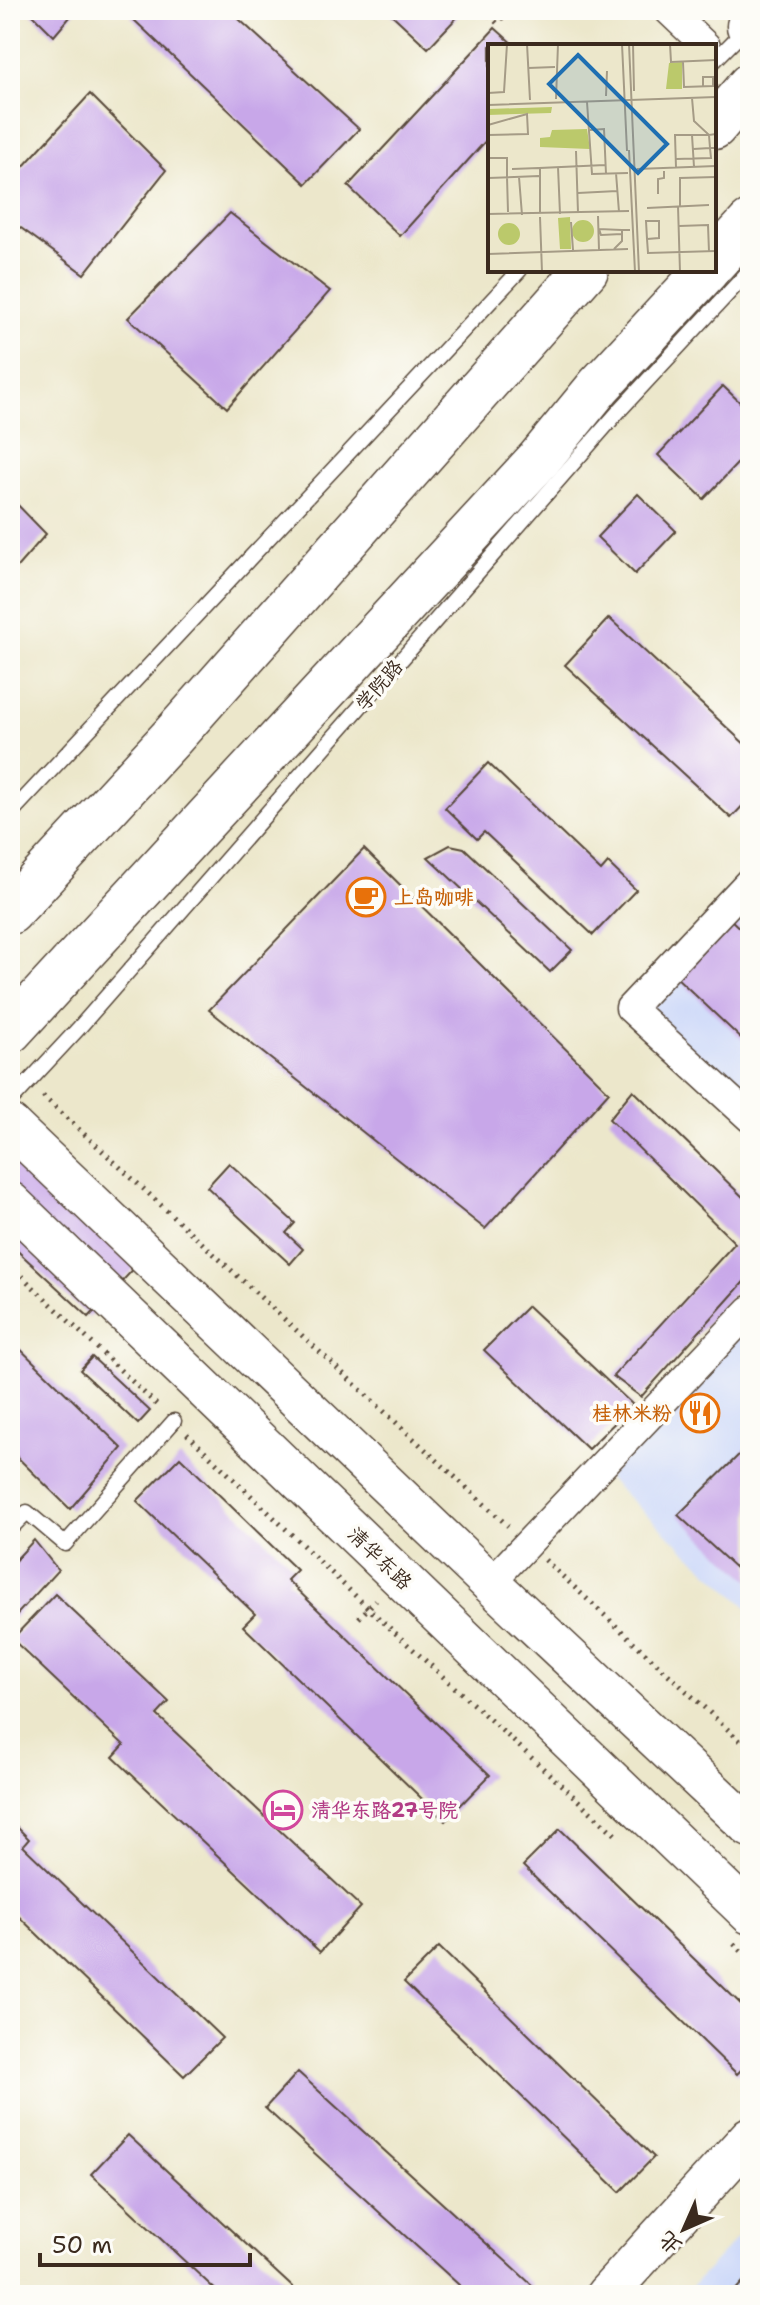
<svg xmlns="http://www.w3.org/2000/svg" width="760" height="2305" font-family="'Shantell Sans','LXGW WenKai TC',sans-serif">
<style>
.built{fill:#cfdaf9}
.building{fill:#c8a7e9}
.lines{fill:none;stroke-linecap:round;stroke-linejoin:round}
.lane-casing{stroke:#564638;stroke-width:17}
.street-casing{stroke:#564638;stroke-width:31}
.secondary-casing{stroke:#564638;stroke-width:43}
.primary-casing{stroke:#564638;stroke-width:47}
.path{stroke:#564638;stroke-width:5;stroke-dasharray:2 6;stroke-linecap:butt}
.lane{stroke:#fff;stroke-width:14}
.street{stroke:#fff;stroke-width:28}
.secondary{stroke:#fff;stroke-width:40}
.primary{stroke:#fff;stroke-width:44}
.labels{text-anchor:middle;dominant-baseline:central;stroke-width:7;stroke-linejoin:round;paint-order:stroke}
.street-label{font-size:20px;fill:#3b2a1e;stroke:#fdfcf7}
.food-label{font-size:20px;font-weight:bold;fill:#c56008;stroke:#fdfcf7;text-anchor:start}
.hotel-label{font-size:20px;font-weight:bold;fill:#b23c85;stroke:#fdfcf7;text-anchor:start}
.inset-road{fill:none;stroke:#a59b86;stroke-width:2}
.view{fill:#1f6fb2;fill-opacity:0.15;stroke:#1f6fb2;stroke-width:4}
.inset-edge{fill:none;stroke:#3b2a1e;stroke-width:4}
</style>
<rect width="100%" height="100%" fill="#fdfcf7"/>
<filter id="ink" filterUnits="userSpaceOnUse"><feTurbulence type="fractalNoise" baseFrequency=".0125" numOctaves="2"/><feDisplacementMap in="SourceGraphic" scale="16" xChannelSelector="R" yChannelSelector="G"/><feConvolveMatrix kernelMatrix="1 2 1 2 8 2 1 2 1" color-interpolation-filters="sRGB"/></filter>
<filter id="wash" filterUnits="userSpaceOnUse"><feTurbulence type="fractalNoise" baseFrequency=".006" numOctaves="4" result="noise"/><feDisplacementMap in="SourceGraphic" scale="32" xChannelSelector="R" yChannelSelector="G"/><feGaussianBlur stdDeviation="1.8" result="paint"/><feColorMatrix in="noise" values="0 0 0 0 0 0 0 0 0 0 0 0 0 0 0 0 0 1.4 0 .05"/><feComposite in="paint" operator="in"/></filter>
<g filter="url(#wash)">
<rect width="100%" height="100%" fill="#ece7cb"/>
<!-- built -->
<g class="built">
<polygon points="750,880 750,1118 630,1008"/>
<polygon points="750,1314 750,1610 607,1478"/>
<polygon points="750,2224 750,2295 684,2295"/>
</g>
<g id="blocks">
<!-- building -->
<g class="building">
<polygon points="28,10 76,10 54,36"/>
<polygon points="139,10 229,10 359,129 306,184 131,17"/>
<polygon points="387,10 464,10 428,48"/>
<polygon points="495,28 515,46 490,46 490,136 400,236 348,186"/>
<polygon points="90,94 166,170 84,274 10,220 10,181"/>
<polygon points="230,213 330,291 227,408 128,318"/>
<polygon points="723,386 750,412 750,450 704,499 658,455"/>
<polygon points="638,494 676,531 635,574 597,537"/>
<polygon points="10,497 46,534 10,575"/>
<polygon points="609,618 750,749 750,798 731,818 565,665"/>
<polygon points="488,763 601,871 608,863 636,890 593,935 484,832 477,839 445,808"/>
<polygon points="450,845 464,848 572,950 550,972 428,857"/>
<polygon points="364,849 609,1092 485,1229 209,1010"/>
<polygon points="728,917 750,938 750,1047 674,975"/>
<polygon points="633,1090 750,1204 750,1275 641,1397 613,1376 735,1243 609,1119"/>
<polygon points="10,1118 152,1249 89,1317 10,1244"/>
<polygon points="229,1163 295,1223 286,1233 303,1249 290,1264 207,1187"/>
<polygon points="528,1306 633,1405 588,1449 484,1350"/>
<polygon points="10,1339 122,1448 70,1509 10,1450"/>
<polygon points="92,1357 150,1411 138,1424 80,1370"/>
<polygon points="750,1444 750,1581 678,1515"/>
<polygon points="180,1457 297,1570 287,1580 490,1775 445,1821 243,1626 255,1614 137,1501"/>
<polygon points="34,1540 58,1570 10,1622 10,1566"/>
<polygon points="55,1594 169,1702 157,1715 361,1907 320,1952 113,1757 124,1745 12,1639"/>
<polygon points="10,1820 29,1839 23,1846 222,2038 184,2076 10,1908"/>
<polygon points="560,1829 750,2013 750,2061 737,2074 523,1866"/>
<polygon points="439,1947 654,2157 620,2192 404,1982"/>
<polygon points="298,2072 532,2285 523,2295 470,2295 265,2108"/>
<polygon points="128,2135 301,2295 221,2295 91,2174"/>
<polygon points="750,2274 750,2295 731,2295"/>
</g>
</g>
</g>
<g filter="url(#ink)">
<use href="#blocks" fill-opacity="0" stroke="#564638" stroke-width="2"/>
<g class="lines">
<!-- lane casing -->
<g class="lane-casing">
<g id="lane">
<polyline points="714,61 747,28"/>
<polyline points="10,814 520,270"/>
<polyline points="10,1102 78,1029 619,411 750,270"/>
<polyline points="10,1529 27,1512 65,1544 174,1421"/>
</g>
</g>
<!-- street casing -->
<g class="street-casing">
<g id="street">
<polyline points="668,10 706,46"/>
<polyline points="750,881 630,1008 750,1118"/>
<polyline points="490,1583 750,1310"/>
</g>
</g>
<!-- secondary casing -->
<g class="secondary-casing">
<g id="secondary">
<polyline points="10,1125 490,1583 750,1827"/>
<polyline points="10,1202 750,1914"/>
<polyline points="606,2295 750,2137"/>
</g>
</g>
<!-- primary casing -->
<g class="primary-casing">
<g id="primary">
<polyline points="749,26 750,26"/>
<polyline points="714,127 750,85"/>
<polyline points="714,262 750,223"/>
<polyline points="10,912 172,737 586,270"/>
<polyline points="10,1031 539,459 599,386 707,270"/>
</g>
</g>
<!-- path -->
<g class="path">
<polyline points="484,10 497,23 510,10"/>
<polyline points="43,1096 508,1526"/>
<polyline points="10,1265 160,1408"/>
<polyline points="187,1434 368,1608 618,1837"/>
<polyline points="545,1560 750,1750"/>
<polyline points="359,1618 376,1600"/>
<polyline points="734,1944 750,1959"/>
</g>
<!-- lane -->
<use href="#lane" class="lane"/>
<!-- street -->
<use href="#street" class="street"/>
<!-- secondary -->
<use href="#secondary" class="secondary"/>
<!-- primary -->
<use href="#primary" class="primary"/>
</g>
</g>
<!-- icons -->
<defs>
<g id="cafe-ring" transform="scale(2)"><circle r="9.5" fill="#fdfcf7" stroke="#e8710a" stroke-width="1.5"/><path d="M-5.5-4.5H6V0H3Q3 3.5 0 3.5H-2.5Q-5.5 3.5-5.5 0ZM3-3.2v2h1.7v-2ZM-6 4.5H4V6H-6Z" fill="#e8710a"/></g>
<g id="restaurant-ring" transform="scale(2)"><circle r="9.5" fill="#fdfcf7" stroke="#e8710a" stroke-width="1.5"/><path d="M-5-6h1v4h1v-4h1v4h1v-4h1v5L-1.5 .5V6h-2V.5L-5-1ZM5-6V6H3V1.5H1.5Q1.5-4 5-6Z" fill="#e8710a"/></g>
<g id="hotel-ring" transform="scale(2)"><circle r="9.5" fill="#fdfcf7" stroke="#d1479c" stroke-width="1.5"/><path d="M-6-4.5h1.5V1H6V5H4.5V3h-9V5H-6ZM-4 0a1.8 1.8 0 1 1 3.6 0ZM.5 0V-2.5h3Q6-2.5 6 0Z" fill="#d1479c"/></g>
</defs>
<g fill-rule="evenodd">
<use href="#cafe-ring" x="366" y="897"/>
<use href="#restaurant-ring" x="700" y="1413"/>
<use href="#hotel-ring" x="283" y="1810"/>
</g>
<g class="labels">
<!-- street labels -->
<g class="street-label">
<text transform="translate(379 685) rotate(-49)">学院路</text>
<text transform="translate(380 1558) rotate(44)">清华东路</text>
</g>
<!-- food labels -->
<g class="food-label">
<text x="394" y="897">上岛咖啡</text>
<text x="672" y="1413" text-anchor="end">桂林米粉</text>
</g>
<!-- hotel labels -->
<g class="hotel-label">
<text x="311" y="1810">清华东路27号院</text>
</g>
</g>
<!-- overview -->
<g transform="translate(488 44)">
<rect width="228" height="228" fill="#ece7cb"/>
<path d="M194,18V45H178L181,19ZM64,63L63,69L0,71V65ZM99,85L102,105L52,103V94L62,93L64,86ZM82,173L83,205H72L70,174ZM84 187a11 11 0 1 1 22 0a11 11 0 1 1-22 0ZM10 190a11 11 0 1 1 22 0a11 11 0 1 1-22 0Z" fill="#bbc96b"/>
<path class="inset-road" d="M39,0L42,56M134,0L139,107M141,0L151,228M145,0L146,47M182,0L183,18L228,16M195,18L196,43L225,42V33H215V42M40,24L67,23M0,49L16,48L19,0M118,52L119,27M204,54L206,77L221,91L228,90M68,55L70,0M99,58L104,130L140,129M0,61L228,53M0,81L39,70L40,90L0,91M102,86L116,85L118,130M204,91H221L222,104L205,105M141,106L147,228M88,107L90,169M0,114H19V133M188,115L223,114L222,104H228M70,123L72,170M188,124L187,91H204L206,123M24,125L51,124M149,125L228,122M128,129L131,168M19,133L20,168M31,133L34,171M0,134L51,132M90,149L129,147M170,150V135L176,134V127M190,162L192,228M192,162V134L228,133M159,164L221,161M0,170L141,167M52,170V124L117,121M110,172L111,206M52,173L54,228M83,178L85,206M191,182L220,181L221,208M134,186L111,185L113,191L134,190M159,195L171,194V177H158L159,195L160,209L228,207M126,205L134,197V186H142M0,210L140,205"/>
<path class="view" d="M90,11L179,100L150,129L61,40Z"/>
<rect width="228" height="228" class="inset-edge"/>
</g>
<!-- margin -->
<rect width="760" height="2305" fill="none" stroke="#fdfcf7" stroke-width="40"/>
<!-- north arrow -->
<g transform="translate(684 2229) rotate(225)" stroke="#fdfcf7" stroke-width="6" paint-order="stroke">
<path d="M0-6L14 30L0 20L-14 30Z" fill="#3b2a1e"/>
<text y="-12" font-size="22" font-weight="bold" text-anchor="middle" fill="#3b2a1e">北</text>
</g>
<!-- scale -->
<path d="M40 2253v12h210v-12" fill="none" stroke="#3b2a1e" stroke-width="4"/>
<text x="52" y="2253" font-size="24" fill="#3b2a1e" stroke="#fdfcf7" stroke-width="6" paint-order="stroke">50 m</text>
</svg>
